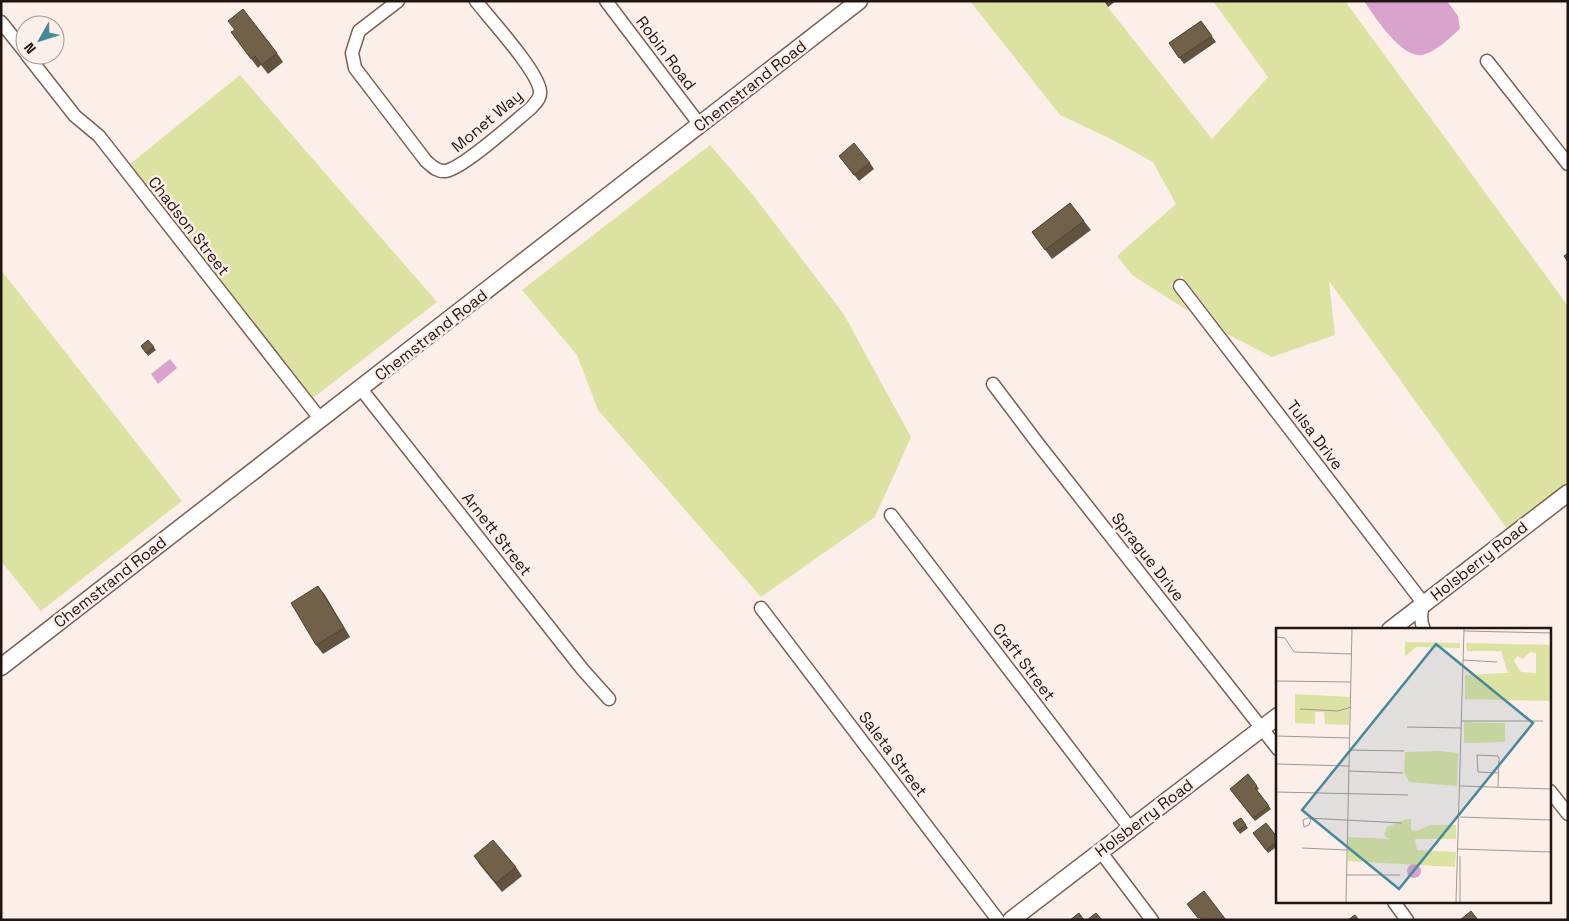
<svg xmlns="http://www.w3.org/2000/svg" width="1569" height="921" font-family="'Space Grotesk',sans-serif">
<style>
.green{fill:#dce2a1}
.water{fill:#d8a3cd}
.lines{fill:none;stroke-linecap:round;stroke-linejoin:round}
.minor-casing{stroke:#7c5f54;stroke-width:15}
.tertiary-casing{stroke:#7c5f54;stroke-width:19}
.minor{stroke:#fff;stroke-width:12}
.tertiary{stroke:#fff;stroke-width:16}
.wall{fill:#61533f}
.shaded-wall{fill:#4f4433}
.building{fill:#716149;stroke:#4f4433}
.labels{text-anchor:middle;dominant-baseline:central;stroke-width:5;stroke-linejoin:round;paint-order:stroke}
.street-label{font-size:16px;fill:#211511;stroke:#fceee9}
.inset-road{fill:none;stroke:#a49793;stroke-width:1}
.view{fill:#47899a;fill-opacity:0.15;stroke:#47899a;stroke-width:2.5}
.inset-edge{fill:none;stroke:#211511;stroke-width:2.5}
</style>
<rect width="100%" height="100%" fill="#fceee9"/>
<!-- green -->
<g class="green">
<polygon points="970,1 1103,1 1212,139 1268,77 1213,1 1345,1 1568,306 1568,484 1508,530 1329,281 1335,335 1272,357 1227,334 1182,276 1170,285 1190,312 1132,275 1117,256 1176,204 1153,162 1111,139 1060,115"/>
<polygon points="240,75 437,302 313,398 130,164"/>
<polygon points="710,145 753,195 843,313 911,437 875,517 761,597 598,410 577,355 522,290"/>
<polygon points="1,270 182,501 41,611 1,561"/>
</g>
<!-- water -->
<g class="water">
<path d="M1364,1H1447L1458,16L1460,28C1452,37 1430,57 1418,55C1398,53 1375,17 1364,1Z"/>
<polygon points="170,359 177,368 158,384 151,374"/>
</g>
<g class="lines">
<!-- minor casing -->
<g class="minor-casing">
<g id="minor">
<path d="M398,1L359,31L352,53L355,68L426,161C432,166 437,172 446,171C465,167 514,122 531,108C536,102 541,98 540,91C538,71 490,19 476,1"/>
<polyline points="606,1 700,125"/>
<polyline points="1,22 25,52"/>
<polyline points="27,55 75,116 99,136 321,420"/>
<polyline points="1487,61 1568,164"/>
<path d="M1180,286L1424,604C1420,613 1420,621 1424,630"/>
<polyline points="993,384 1039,445 1278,749"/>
<polyline points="361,389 583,670 609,699"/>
<polyline points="891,515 1130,828"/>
<polyline points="761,608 998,920"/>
<polyline points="1550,791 1568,814"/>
<polyline points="1100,851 1152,920"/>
<polyline points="1394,902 1407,920"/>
</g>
</g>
<!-- tertiary casing -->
<g class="tertiary-casing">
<g id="tertiary">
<polyline points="1390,630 1568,493"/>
<polyline points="1,667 859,1"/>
<polyline points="1011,920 1278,716"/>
</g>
</g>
<!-- minor -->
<use href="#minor" class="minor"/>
<!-- tertiary -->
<use href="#tertiary" class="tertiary"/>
</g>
<!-- wall -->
<g class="wall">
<polygon points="1104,1 1116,1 1108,7"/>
<polygon points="1201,21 1216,42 1184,64 1169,43"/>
<polygon points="231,32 277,53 283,62 268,74 261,65 258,68"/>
<polygon points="839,156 870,163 874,169 859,181"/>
<polygon points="1070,203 1091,230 1052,259 1032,232"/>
<polygon points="148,340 156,350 148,356 141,346"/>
<polygon points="318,586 350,637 323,654 316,645"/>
<polygon points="1248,774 1259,789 1257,790 1271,809 1255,821 1230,789"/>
<polygon points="1241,818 1248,828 1240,834 1233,823"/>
<polygon points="1253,833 1278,838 1278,846 1268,853"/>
<polygon points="474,856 516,867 522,876 502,892 480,865"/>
</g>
<!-- shaded-wall -->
<polygon class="shaded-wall" points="318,586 325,595 350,637 344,628"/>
<!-- building -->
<g class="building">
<polygon points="243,9 277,53 262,65 255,56 251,59 231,32 235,30 228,21"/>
<polygon points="1201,21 1212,36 1179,58 1169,43"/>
<polygon points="854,143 870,163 854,175 839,156"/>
<polygon points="1070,203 1084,221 1045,250 1032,232"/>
<polygon points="1568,253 1568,262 1564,256"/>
<polygon points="148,340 154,347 146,353 141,346"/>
<polygon points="318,586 344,628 316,645 291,603"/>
<polygon points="1248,774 1257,786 1255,788 1269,806 1253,818 1230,789"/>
<polygon points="1241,818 1246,825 1238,831 1233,823"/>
<polygon points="1266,823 1278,838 1278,841 1266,850 1253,833"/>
<polygon points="493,840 516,867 496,883 474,856"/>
<polygon points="1204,891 1226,920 1202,920 1200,917 1198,918 1187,904"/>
<polygon points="1471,911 1478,920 1460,920"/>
<polygon points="1079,913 1084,920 1070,920"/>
<polygon points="1096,913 1102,920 1087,920"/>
<polygon points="1355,915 1359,920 1348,920"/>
</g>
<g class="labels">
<!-- street labels -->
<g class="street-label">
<text transform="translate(666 53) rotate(53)">Robin Road</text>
<text transform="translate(750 86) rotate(-38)">Chemstrand Road</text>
<text transform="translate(487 121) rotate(-40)">Monet Way</text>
<text transform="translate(189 226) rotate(52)">Chadson Street</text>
<text transform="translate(431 335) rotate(-38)">Chemstrand Road</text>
<text transform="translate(1315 435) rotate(53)">Tulsa Drive</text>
<text transform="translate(497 534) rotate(52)">Arnett Street</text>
<text transform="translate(1148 557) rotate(52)">Sprague Drive</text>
<text transform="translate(1479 561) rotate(-38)">Holsberry Road</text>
<text transform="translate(110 582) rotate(-38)">Chemstrand Road</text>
<text transform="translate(1024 662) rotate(53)">Craft Street</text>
<text transform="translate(893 754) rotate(53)">Saleta Street</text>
<text transform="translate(1144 818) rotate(-37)">Holsberry Road</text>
</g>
</g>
<!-- overview -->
<g transform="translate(1276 628)">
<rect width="275" height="275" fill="#fceee9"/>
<path d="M129,14L184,15V20L140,19L129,29ZM190,15L275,17V73L189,71V47L232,45L225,23H191ZM254,24L260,25V45L245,44L238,33L241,28L247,31ZM19,66L74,69L73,97L49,96L48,84H39V96L19,95ZM188,94L229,95V114L188,115ZM163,123L182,125L181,158L133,154L128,143L129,124ZM131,191H135V202L141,203L154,197H180V211H139L141,222L180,224L179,239L72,233V209L113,211L108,207L111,199Z" fill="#dce2a1" fill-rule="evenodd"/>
<path d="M131 243a7 7 0 1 1 14 0a7 7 0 1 1-14 0Z" fill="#d8a3cd"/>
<path class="inset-road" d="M188,3L275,5M0,9L9,10L18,24L75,26M187,32L221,34M0,53L75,54M24,81L62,83L75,79M185,93H267M131,99L185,100M0,108L74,110M74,122L128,123M0,136L73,138M73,143L127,145M184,158L275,161M222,159L223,130L222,128L201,127L202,144L223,145M0,164L132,167M184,189L275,192M35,191L33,197L28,199L27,192L31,190L126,195M26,220L71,222M182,221L275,224M70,247H124M70,274L76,1M180,274L188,1M184,274V228"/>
<path class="view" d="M160,16L257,95L123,261L26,182Z"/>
<rect width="275" height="275" class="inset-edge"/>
</g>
<!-- border -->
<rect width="1569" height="921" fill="none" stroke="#211511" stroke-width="5"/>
<!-- north arrow -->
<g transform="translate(40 40) rotate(231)"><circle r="24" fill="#fceee9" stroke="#a49793"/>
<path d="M0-4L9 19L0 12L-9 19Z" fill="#47899a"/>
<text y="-8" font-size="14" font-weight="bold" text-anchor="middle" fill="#211511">N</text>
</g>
</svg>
